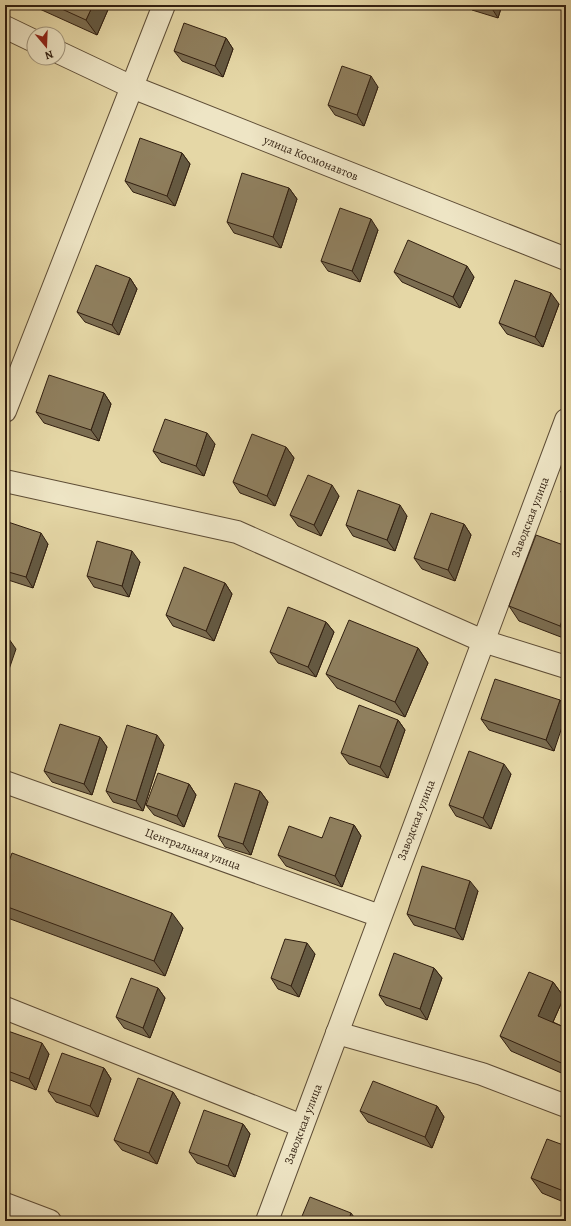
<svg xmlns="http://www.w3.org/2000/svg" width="571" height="1226" font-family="Alegreya,serif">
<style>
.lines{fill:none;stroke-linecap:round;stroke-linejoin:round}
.minor-casing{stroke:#5e4d36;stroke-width:24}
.minor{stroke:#eee5c5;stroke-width:22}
.wall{fill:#7b6d51;stroke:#311f10}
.shaded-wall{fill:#645942;stroke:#311f10}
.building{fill:#8f7f5e;stroke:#311f10}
.labels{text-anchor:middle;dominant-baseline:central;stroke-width:3.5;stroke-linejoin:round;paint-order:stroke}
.street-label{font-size:12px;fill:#311f10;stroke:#eee5c5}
</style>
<rect width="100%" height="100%" fill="#e5d7a6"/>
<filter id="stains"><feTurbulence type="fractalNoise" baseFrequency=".005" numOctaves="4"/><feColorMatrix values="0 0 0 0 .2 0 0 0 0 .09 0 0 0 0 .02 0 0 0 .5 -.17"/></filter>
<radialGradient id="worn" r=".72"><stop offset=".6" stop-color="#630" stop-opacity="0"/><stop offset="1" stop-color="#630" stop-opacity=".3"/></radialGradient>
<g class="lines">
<!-- minor casing -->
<g class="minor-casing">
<g id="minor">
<polyline points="5,27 34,41"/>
<polyline points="58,52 132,87 566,259"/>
<polyline points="5,411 164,5"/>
<polyline points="5,481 237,532 483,641 566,667"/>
<polyline points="5,782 380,916"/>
<polyline points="5,1008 302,1126"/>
<polyline points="337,1033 482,1074 566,1106"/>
<polyline points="5,1204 50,1221"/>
<polyline points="267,1221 566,420"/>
</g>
</g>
<!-- minor -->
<use href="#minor" class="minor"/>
</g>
<!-- wall -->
<g class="wall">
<polygon points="32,5 110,5 97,35 33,6"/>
<polygon points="469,5 502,5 498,18 472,10"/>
<polygon points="226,38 233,49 223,77 182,61 174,51"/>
<polygon points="378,87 364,126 335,115 328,105"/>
<polygon points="182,153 190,164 175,206 133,192 125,181"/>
<polygon points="289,188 297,199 281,248 234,233 227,222"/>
<polygon points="378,230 360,282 328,271 321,261"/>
<polygon points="394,272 474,277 460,308 402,282"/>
<polygon points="130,278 137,289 119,335 85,322 77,312"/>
<polygon points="559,304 543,347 507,334 499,323"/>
<polygon points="104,393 111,404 99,441 44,423 36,412"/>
<polygon points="215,444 204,476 161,462 153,451"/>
<polygon points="286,447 294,458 275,506 240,493 233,482"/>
<polygon points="566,478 566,499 561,492"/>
<polygon points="339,496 321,536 298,526 290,515"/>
<polygon points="407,516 395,551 353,536 346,525"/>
<polygon points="5,521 48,544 33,588 5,579"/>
<polygon points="464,524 471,535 455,581 422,569 414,558"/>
<polygon points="566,546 566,639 519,621 509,606"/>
<polygon points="140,562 129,597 94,587 87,576"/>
<polygon points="225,583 232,594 214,641 173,626 166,615"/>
<polygon points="326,622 334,632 316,677 278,663 270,652"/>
<polygon points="418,648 428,663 405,717 337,688 326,674"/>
<polygon points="560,700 554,751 489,730 481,719"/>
<polygon points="398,720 405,730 388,778 349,764 341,753"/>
<polygon points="100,737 107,747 92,795 52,782 44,771"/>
<polygon points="164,745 143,811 113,802 106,791"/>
<polygon points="511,774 491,829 456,816 449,805"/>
<polygon points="189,784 196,795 184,827 154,815 146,805"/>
<polygon points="260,791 268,802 251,855 225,847 218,836"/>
<polygon points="354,825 361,836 342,887 286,866 278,855"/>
<polygon points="5,872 183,928 165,976 5,917"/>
<polygon points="478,891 463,940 414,925 407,914"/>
<polygon points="315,954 299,997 278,989 271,978"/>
<polygon points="434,968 442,978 427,1020 386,1005 379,995"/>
<polygon points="553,982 564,997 553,1022 566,1028 566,1075 511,1051 500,1036"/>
<polygon points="158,988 165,998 150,1038 124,1028 116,1017"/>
<polygon points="5,1030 49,1054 36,1090 5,1078"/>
<polygon points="104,1068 111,1079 98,1117 56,1102 48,1091"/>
<polygon points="173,1092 180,1103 157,1164 122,1150 114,1140"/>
<polygon points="437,1106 444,1117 432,1148 368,1122 360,1111"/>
<polygon points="243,1124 250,1134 235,1177 197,1163 189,1152"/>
<polygon points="566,1146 566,1203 542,1193 531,1178"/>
</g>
<!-- shaded-wall -->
<g class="shaded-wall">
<polygon points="93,5 110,5 97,35 86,20"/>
<polygon points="491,5 502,5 498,18 491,7"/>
<polygon points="226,38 233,49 223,77 215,66"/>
<polygon points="371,76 378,87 364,126 357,115"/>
<polygon points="182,153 190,164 175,206 167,196"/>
<polygon points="289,188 297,199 281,248 273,237"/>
<polygon points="371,219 378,230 360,282 352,271"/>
<polygon points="467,266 474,277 460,308 453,297"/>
<polygon points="130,278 137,289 119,335 112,325"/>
<polygon points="551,293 559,304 543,347 535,337"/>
<polygon points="104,393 111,404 99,441 91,430"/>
<polygon points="207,433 215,444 204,476 196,466"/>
<polygon points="286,447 294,458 275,506 267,496"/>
<polygon points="332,485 339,496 321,536 314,525"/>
<polygon points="400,505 407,516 395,551 387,540"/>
<polygon points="464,524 471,535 455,581 448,570"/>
<polygon points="41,533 48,544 33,588 26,577"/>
<polygon points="132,551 140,562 129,597 122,586"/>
<polygon points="225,583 232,594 214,641 206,631"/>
<polygon points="566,610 566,634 560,626"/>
<polygon points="326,622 334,632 316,677 308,667"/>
<polygon points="9,639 16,649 5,681 5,649"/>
<polygon points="418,648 428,663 405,717 395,702"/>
<polygon points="560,700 566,709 566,715 554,751 546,740"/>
<polygon points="398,720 405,730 388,778 380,767"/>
<polygon points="157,735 164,745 143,811 136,801"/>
<polygon points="100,737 107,747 92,795 84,784"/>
<polygon points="504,764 511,774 491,829 483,818"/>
<polygon points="189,784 196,795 184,827 177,816"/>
<polygon points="260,791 268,802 251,855 243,844"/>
<polygon points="354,825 361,836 342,887 335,876"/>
<polygon points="470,881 478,891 463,940 455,929"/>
<polygon points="172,913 183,928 165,976 154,961"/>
<polygon points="307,943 315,954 299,997 291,986"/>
<polygon points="434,968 442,978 427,1020 420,1009"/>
<polygon points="553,982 564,997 549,1031 538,1016"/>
<polygon points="158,988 165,998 150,1038 143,1028"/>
<polygon points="42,1043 49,1054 36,1090 29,1079"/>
<polygon points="104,1068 111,1079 98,1117 90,1106"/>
<polygon points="173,1092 180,1103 157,1164 149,1153"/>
<polygon points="437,1106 444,1117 432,1148 425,1137"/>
<polygon points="243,1124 250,1134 235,1177 228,1166"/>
<polygon points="351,1213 357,1221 348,1221"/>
</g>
<!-- building -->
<g class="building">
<polygon points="53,5 93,5 86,20"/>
<polygon points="483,5 491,5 491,7"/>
<polygon points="184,23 226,38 215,66 174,51"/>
<polygon points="342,66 371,76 357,115 328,105"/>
<polygon points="140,138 182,153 167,196 125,181"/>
<polygon points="242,173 289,188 273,237 227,222"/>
<polygon points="340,208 371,219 352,271 321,261"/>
<polygon points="408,240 467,266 453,297 394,272"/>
<polygon points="96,265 130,278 112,325 77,312"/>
<polygon points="515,280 551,293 535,337 499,323"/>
<polygon points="49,375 104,393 91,430 36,412"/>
<polygon points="165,419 207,433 196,466 153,451"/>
<polygon points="252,434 286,447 267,496 233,482"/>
<polygon points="308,475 332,485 314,525 290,515"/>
<polygon points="566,478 566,493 561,492"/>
<polygon points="358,490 400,505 387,540 346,525"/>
<polygon points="431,513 464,524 448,570 414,558"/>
<polygon points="5,521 41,533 26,577 5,571"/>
<polygon points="536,535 566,546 566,610 560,626 509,606"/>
<polygon points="97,541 132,551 122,586 87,576"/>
<polygon points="184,567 225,583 206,631 166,615"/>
<polygon points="288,607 326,622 308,667 270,652"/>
<polygon points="349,620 418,648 395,702 326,674"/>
<polygon points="5,637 9,639 5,649"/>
<polygon points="495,679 560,700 546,740 481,719"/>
<polygon points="359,705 398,720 380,767 341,753"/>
<polygon points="60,724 100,737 84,784 44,771"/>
<polygon points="127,725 157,735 136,801 106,791"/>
<polygon points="469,751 504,764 483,818 449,805"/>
<polygon points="158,773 189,784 177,816 146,805"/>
<polygon points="235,783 260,791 243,844 218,836"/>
<polygon points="330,817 354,825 335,876 278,855 289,826 322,838"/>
<polygon points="12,853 172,913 154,961 5,906 5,872"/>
<polygon points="422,866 470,881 455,929 407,914"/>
<polygon points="285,939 307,943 291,986 271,978"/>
<polygon points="394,953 434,968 420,1009 379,995"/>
<polygon points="529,972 553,982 538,1016 566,1028 566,1065 500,1036"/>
<polygon points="131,978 158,988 143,1028 116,1017"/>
<polygon points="5,1030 42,1043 29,1079 5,1070"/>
<polygon points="62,1053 104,1068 90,1106 48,1091"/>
<polygon points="138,1078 173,1092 149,1153 114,1140"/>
<polygon points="373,1081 437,1106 425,1137 360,1111"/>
<polygon points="204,1110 243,1124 228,1166 189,1152"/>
<polygon points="547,1139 566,1146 566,1192 531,1178"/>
<polygon points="310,1197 351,1213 348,1221 300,1221"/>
</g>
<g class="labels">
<!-- street labels -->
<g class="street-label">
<text transform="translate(311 158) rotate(22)">улица Космонавтов</text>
<text transform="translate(530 517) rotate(-69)">Заводская улица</text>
<text transform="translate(416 820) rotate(-69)">Заводская улица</text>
<text transform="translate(193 849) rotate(20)">Центральная улица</text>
<text transform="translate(303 1124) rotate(-69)">Заводская улица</text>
</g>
</g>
<!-- margin -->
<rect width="571" height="1226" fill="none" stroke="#e5d7a6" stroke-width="20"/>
<rect x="6" y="6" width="559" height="1214" fill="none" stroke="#311f10" stroke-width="2"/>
<rect x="10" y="10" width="551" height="1206" fill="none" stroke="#311f10"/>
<!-- north arrow -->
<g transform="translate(46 46) rotate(161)"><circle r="19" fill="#eee5c5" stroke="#a2967d"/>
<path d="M0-3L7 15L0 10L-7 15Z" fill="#8f2418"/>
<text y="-6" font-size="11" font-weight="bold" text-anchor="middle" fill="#311f10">N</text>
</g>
<rect width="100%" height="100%" filter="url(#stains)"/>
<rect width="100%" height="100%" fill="url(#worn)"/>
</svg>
